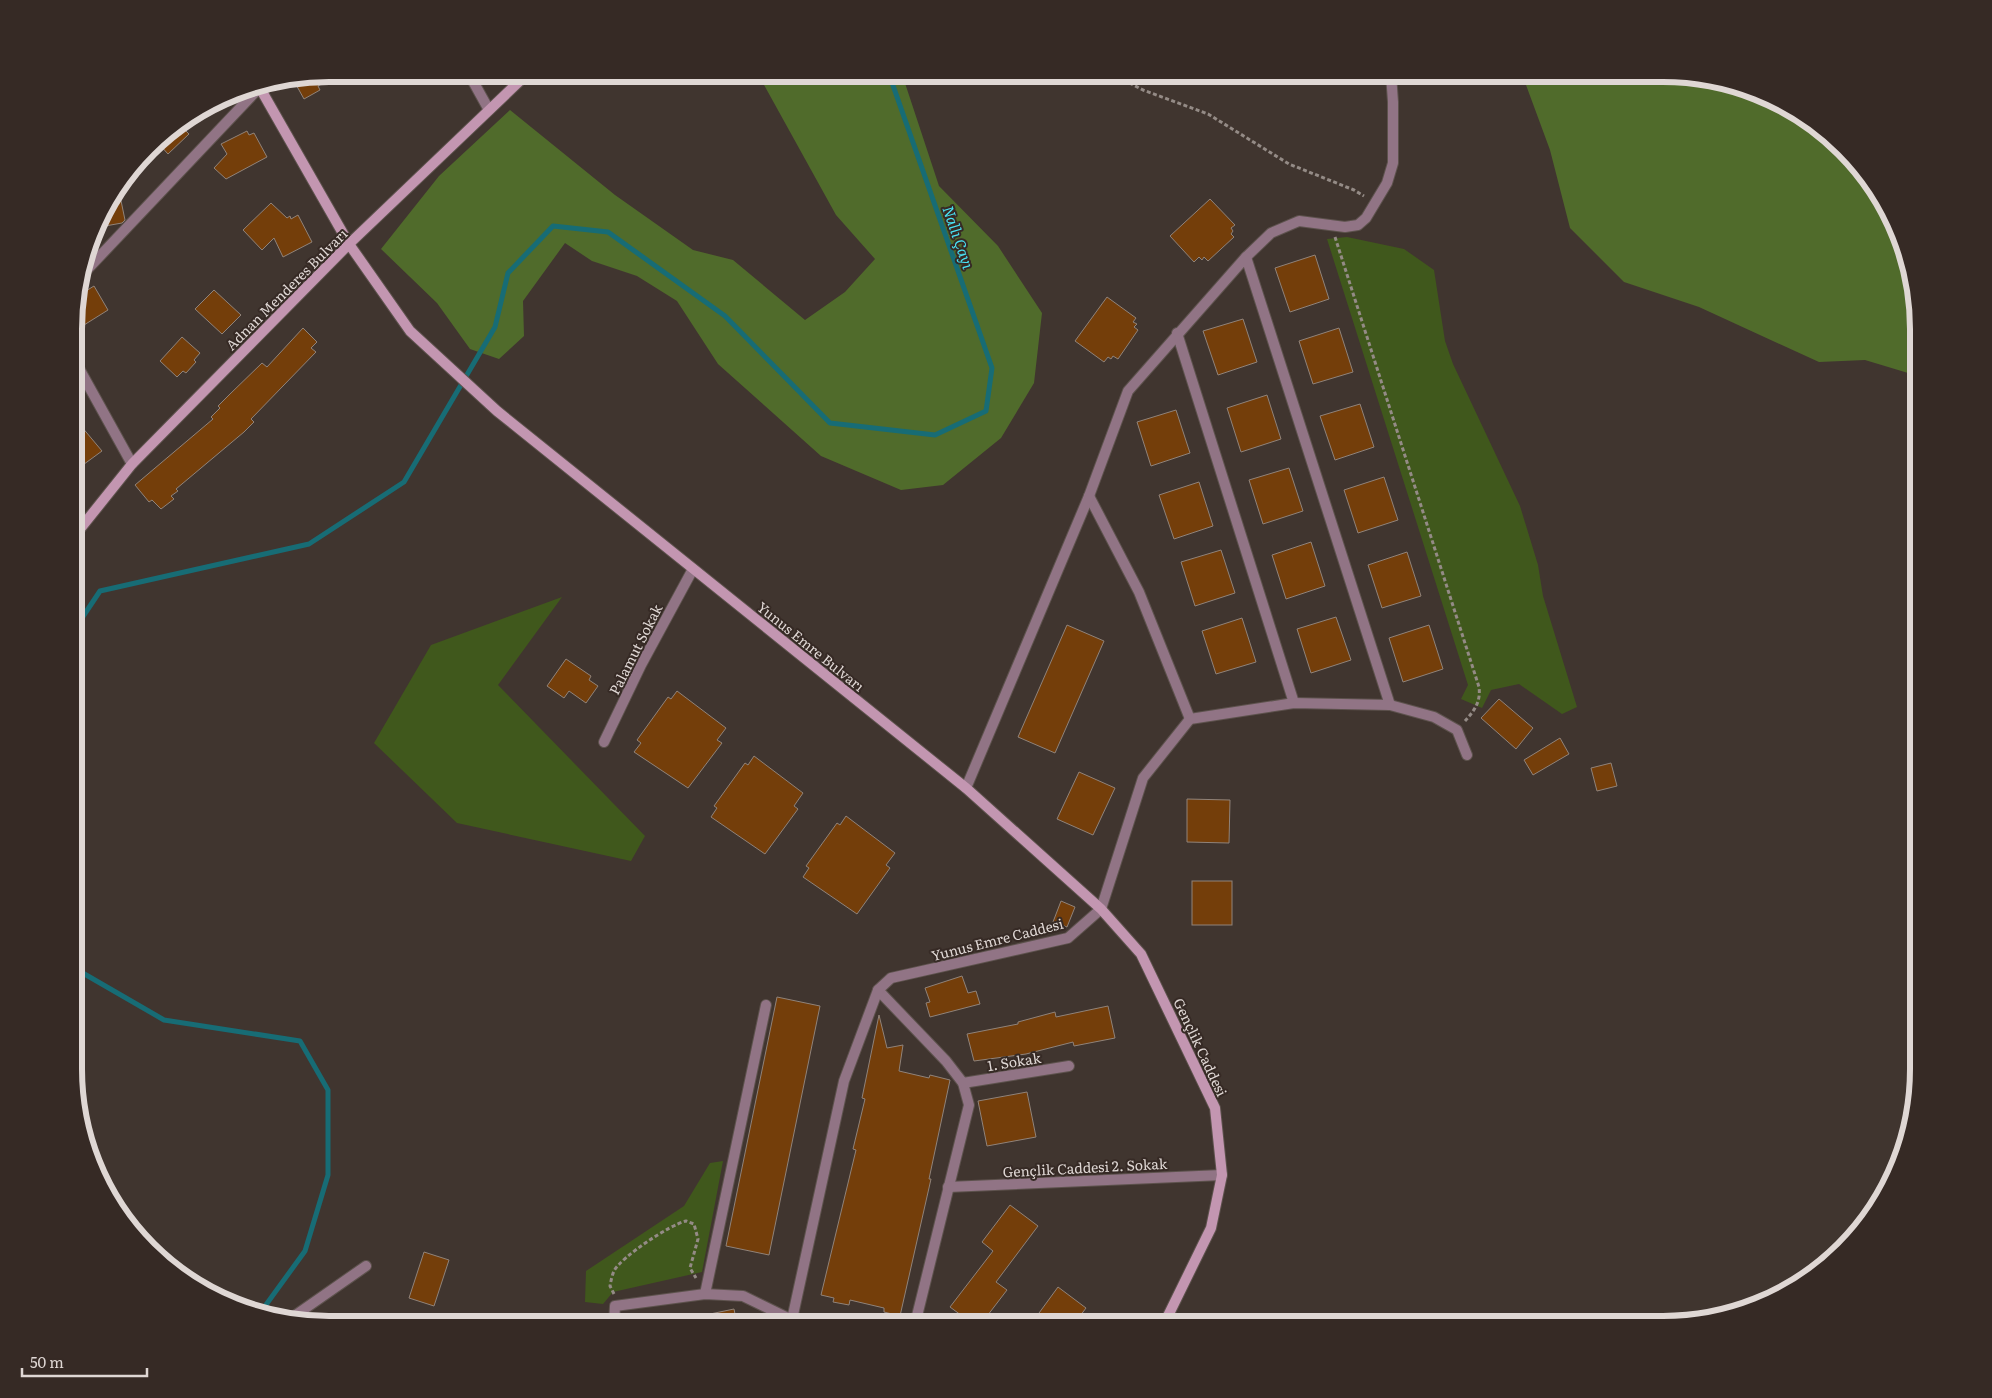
<svg xmlns="http://www.w3.org/2000/svg" width="1992" height="1398" font-family="Literata,serif">
<style>
.green{fill:#40581c}
.forest{fill:#506b2b}
.lines{fill:none;stroke-linecap:round;stroke-linejoin:round}
.stream{stroke:#176c75;stroke-width:5}
.building{fill:#743e0a;stroke:#90837a}
.lane-casing{stroke:#5d524d;stroke-width:12}
.street-casing{stroke:#5d524d;stroke-width:12}
.secondary-casing{stroke:#5d524d;stroke-width:12}
.path{stroke:#948b86;stroke-width:3;stroke-dasharray:4 2.5;stroke-linecap:butt}
.lane{stroke:#917485;stroke-width:10}
.street{stroke:#917485;stroke-width:10}
.secondary{stroke:#c396b1;stroke-width:10}
.labels{text-anchor:middle;dominant-baseline:central;stroke-width:4;stroke-linejoin:round;paint-order:stroke}
.street-label{font-size:14px;fill:#dfd7d4;stroke:#362a25}
.water-label{font-size:15px;font-style:italic;fill:#49e1f2;stroke:#362a25}
.rim{fill:none;stroke:#dfd7d4;stroke-width:6}
</style>
<rect width="100%" height="100%" fill="#40352f"/>
<!-- green -->
<g class="green">
<polygon points="1347,237 1404,249 1434,270 1445,341 1453,364 1520,506 1538,565 1543,596 1577,707 1562,714 1519,684 1491,690 1482,708 1461,699 1468,685 1327,239"/>
<polygon points="562,597 498,685 645,836 631,861 457,823 374,743 431,645"/>
<polygon points="723,1161 702,1272 613,1292 603,1304 585,1302 586,1271 684,1206 710,1163"/>
</g>
<!-- forest -->
<g class="forest">
<polygon points="758,74 902,74 939,186 998,246 1042,313 1034,383 1001,438 943,485 901,490 821,456 718,364 677,301 637,276 592,261 565,243 523,301 524,336 499,359 470,349 437,303 381,249 439,176 510,110 615,195 693,250 733,260 805,320 845,292 875,259 836,215"/>
<polygon points="1522,74 1679,74 1745,87 1818,126 1884,202 1909,263 1918,313 1918,376 1865,360 1819,362 1699,307 1624,282 1570,228 1550,150"/>
</g>
<g class="lines">
<!-- stream -->
<g class="stream">
<polyline points="76,627 100,591 309,544 404,482 495,327 508,273 553,226 608,232 725,316 830,423 935,435 986,411 992,368 889,74"/>
<polyline points="76,965 81,972 164,1020 300,1041 328,1090 328,1175 305,1251 260,1313"/>
</g>
</g>
<!-- building -->
<g class="building">
<polygon points="329,74 340,74 318,86 320,90 304,99 294,81"/>
<polygon points="180,125 189,134 168,154 159,144 162,140 160,138"/>
<polygon points="247,131 249,135 254,133 267,157 226,179 214,168 227,154 221,144"/>
<polygon points="119,191 125,220 122,223 105,226 103,213"/>
<polygon points="1210,199 1235,225 1231,228 1233,231 1231,234 1234,237 1208,261 1204,257 1202,260 1199,257 1194,262 1170,236"/>
<polygon points="271,203 287,218 290,216 291,219 298,215 312,242 283,257 274,238 262,250 243,230"/>
<polygon points="1315,255 1329,299 1290,312 1275,268"/>
<polygon points="94,286 108,310 76,330 76,297"/>
<polygon points="214,290 241,315 222,334 195,309"/>
<polygon points="1107,297 1136,318 1133,322 1137,324 1134,327 1138,330 1118,359 1113,356 1111,359 1108,357 1104,362 1075,341"/>
<polygon points="1243,319 1257,362 1218,375 1203,331"/>
<polygon points="303,328 317,342 311,348 316,352 251,419 254,422 244,432 176,489 178,491 171,496 174,499 161,509 152,500 149,502 135,485 213,419 211,417 220,408 218,406 230,394 262,363 267,367"/>
<polygon points="1339,328 1353,372 1313,384 1299,341"/>
<polygon points="182,337 200,353 194,360 196,362 186,373 183,371 177,377 160,361"/>
<polygon points="1267,395 1281,439 1241,452 1227,408"/>
<polygon points="1360,404 1374,447 1335,460 1320,416"/>
<polygon points="1176,410 1190,453 1151,466 1137,422"/>
<polygon points="76,420 102,451 76,470"/>
<polygon points="1289,468 1303,511 1263,524 1249,480"/>
<polygon points="1384,477 1398,520 1358,533 1344,490"/>
<polygon points="1199,482 1213,526 1174,539 1159,495"/>
<polygon points="1311,542 1325,586 1286,599 1272,555"/>
<polygon points="1221,550 1235,593 1195,606 1181,562"/>
<polygon points="1407,552 1421,596 1382,608 1368,565"/>
<polygon points="1336,617 1351,660 1311,673 1297,629"/>
<polygon points="1242,618 1256,662 1216,674 1202,631"/>
<polygon points="1067,625 1104,641 1055,753 1018,737"/>
<polygon points="1429,625 1443,669 1403,682 1389,638"/>
<polygon points="566,659 591,676 589,680 598,686 586,703 569,691 564,698 547,686"/>
<polygon points="677,691 726,728 717,740 722,743 688,788 634,752 641,743 637,740 668,697 671,699"/>
<polygon points="1499,699 1533,728 1516,749 1481,718"/>
<polygon points="1560,738 1569,754 1533,775 1524,760"/>
<polygon points="754,756 803,793 794,806 798,809 765,854 711,817 717,808 714,806 745,763 748,765"/>
<polygon points="1611,763 1617,786 1597,791 1591,768"/>
<polygon points="1079,772 1115,788 1093,835 1057,819"/>
<polygon points="1187,799 1230,800 1229,843 1187,842"/>
<polygon points="846,816 895,853 886,865 890,868 857,914 803,877 809,868 806,866 837,823 840,825"/>
<rect x="1192" y="881" width="40" height="44"/>
<polygon points="1061,901 1075,907 1067,927 1053,922"/>
<polygon points="962,976 968,993 976,991 980,1004 930,1017 926,1003 930,1002 925,988"/>
<polygon points="777,997 820,1006 769,1255 726,1246"/>
<polygon points="1108,1006 1115,1038 1074,1046 1073,1042 1026,1054 974,1061 967,1034 1018,1024 1018,1022 1055,1012 1056,1017"/>
<polygon points="879,1015 887,1048 903,1045 899,1071 929,1078 930,1075 950,1080 929,1179 931,1179 900,1316 884,1312 884,1308 850,1300 849,1305 833,1302 834,1298 821,1295 856,1150 853,1149 865,1099 862,1098"/>
<polygon points="1027,1092 1036,1137 987,1146 978,1101"/>
<polygon points="1010,1205 1038,1226 996,1282 1007,1290 981,1324 973,1324 950,1307 993,1251 982,1242"/>
<polygon points="424,1252 449,1260 434,1306 409,1298"/>
<polygon points="1058,1287 1086,1308 1074,1324 1031,1324"/>
<polygon points="734,1309 737,1324 691,1324 691,1318"/>
</g>
<g class="lines">
<!-- lane casing -->
<g class="lane-casing">
<polyline id="lane" points="705,1294 766,1005"/>
</g>
<!-- street casing -->
<g class="street-casing">
<g id="street">
<polyline points="469,74 489,110"/>
<polyline points="1246,257 1271,233 1299,221 1345,227 1358,225 1366,218 1387,183 1393,163 1393,102 1391,74"/>
<polyline points="82,275 259,88"/>
<polyline points="1177,333 1294,703"/>
<polyline points="76,363 132,464"/>
<polyline points="1089,496 1139,592 1190,719"/>
<polyline points="604,742 641,665 693,569"/>
<polyline points="966,788 1089,496 1128,391 1246,257 1390,705"/>
<polyline points="878,990 946,1061 963,1083 969,1105 915,1324"/>
<polyline points="963,1083 1069,1066"/>
<polyline points="948,1187 1222,1175"/>
<polyline points="290,1319 366,1266"/>
<polyline points="614,1324 615,1306 705,1294 743,1296 790,1319 815,1324"/>
<polyline points="791,1324 844,1081 878,990 891,978 1068,938 1101,909 1143,778 1190,719 1294,703 1390,705 1434,717 1457,730 1467,755"/>
</g>
</g>
<!-- secondary casing -->
<g class="secondary-casing">
<g id="secondary">
<polyline points="260,88 349,244 410,331 497,411 966,788 1101,909 1141,954 1215,1108 1222,1175 1211,1228 1164,1324"/>
<polyline points="76,534 132,464 349,244 527,74"/>
</g>
</g>
<!-- path -->
<g class="path">
<polyline points="1112,74 1143,90 1208,114 1289,164 1354,190 1364,196"/>
<path d="M1335,237L1479,687C1481,702 1474,711 1465,721"/>
<path d="M614,1294L610,1286C611,1281 612,1275 614,1271C621,1257 671,1224 686,1221L694,1224L698,1239L690,1268L696,1278"/>
</g>
<!-- lane -->
<use href="#lane" class="lane"/>
<!-- street -->
<use href="#street" class="street"/>
<!-- secondary -->
<use href="#secondary" class="secondary"/>
</g>
<g class="labels">
<!-- street labels -->
<g class="street-label">
<text transform="translate(286 289) rotate(-45)">Adnan Menderes Bulvarı</text>
<text transform="translate(811 646) rotate(39)">Yunus Emre Bulvarı</text>
<text transform="translate(635 649) rotate(-63)">Palamut Sokak</text>
<text transform="translate(997 939) rotate(-14)">Yunus Emre Caddesi</text>
<text transform="translate(1201 1047) rotate(65)">Gençlik Caddesi</text>
<text transform="translate(1014 1061) rotate(-9)">1. Sokak</text>
<text transform="translate(1085 1167) rotate(-3)">Gençlik Caddesi 2. Sokak</text>
</g>
<!-- water labels -->
<g class="water-label">
<text transform="translate(959 237) rotate(71)">Nallı Çayı</text>
</g>
</g>
<!-- crop -->
<path d="M0 0H1992V1398H0ZM329 82H1663A247 247 0 0 1 1910 329V1069A247 247 0 0 1 1663 1316H329A247 247 0 0 1 82 1069V329A247 247 0 0 1 329 82Z" fill="#362a25" fill-rule="evenodd"/>
<path class="rim" d="M329 82H1663A247 247 0 0 1 1910 329V1069A247 247 0 0 1 1663 1316H329A247 247 0 0 1 82 1069V329A247 247 0 0 1 329 82Z"/>
<!-- scale -->
<path d="M22 1368v8h125v-8" fill="none" stroke="#dfd7d4" stroke-width="2.5"/>
<text x="30" y="1368" font-size="15" fill="#dfd7d4" stroke="#362a25" stroke-width="4" paint-order="stroke">50 m</text>
</svg>
